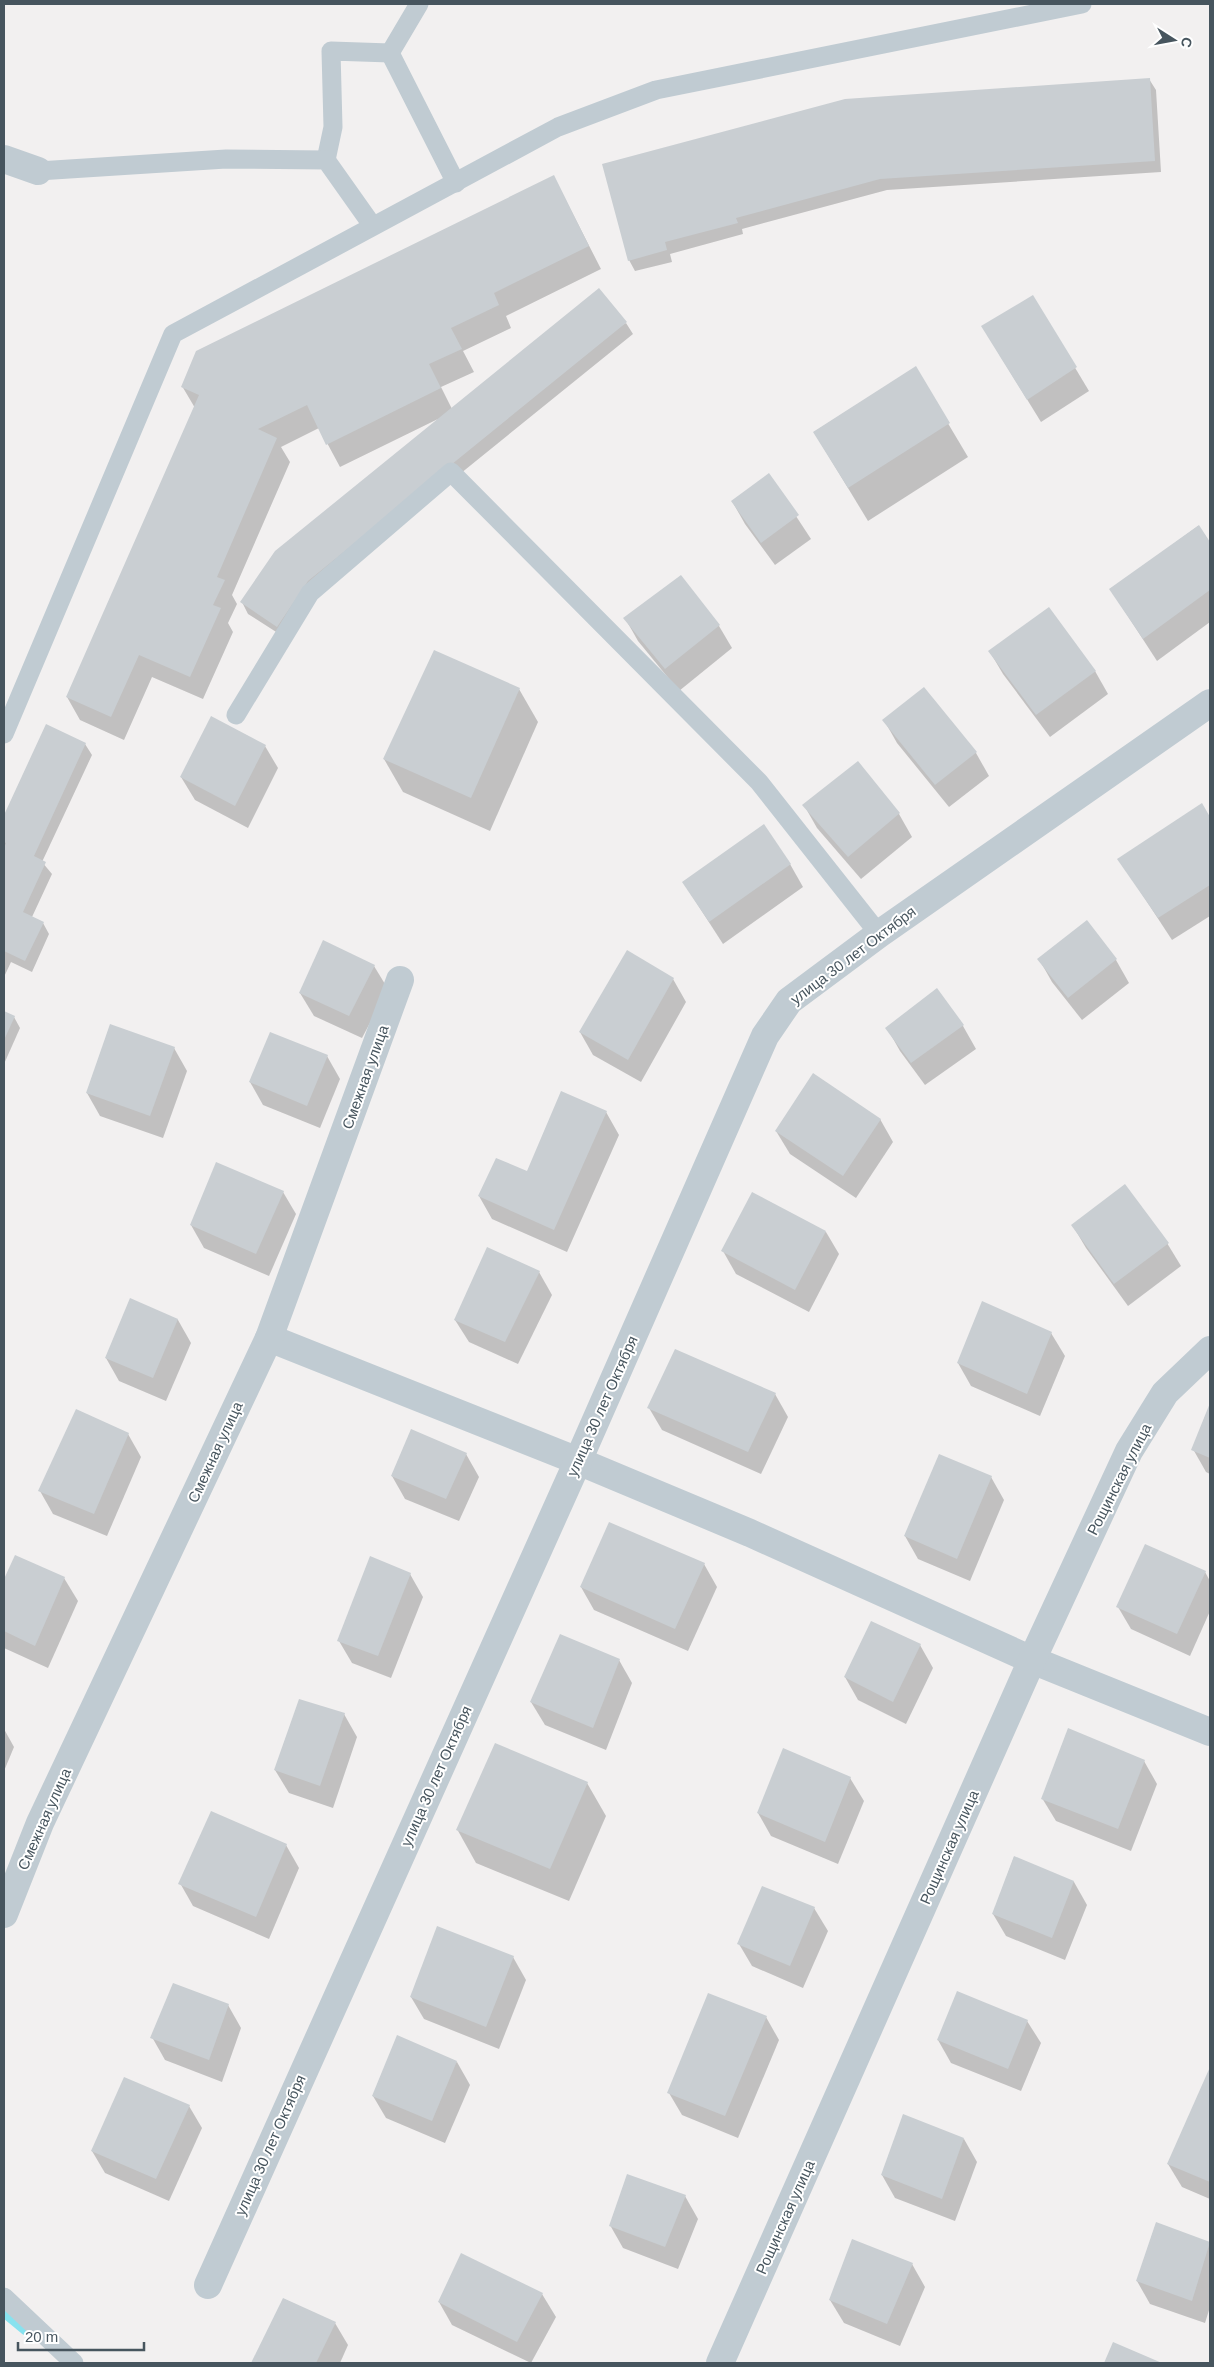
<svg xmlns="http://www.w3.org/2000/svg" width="1214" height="2367" font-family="Helvetica,sans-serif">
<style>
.shadow{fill:#0003}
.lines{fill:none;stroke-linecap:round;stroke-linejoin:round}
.stream{stroke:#88e2ef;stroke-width:12}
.building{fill:#c9ced2}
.lane{stroke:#c0cbd2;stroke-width:19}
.street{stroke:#c0cbd2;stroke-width:28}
.labels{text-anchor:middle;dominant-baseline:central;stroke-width:4;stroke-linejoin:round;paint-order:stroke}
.street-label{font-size:15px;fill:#47555e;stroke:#fff}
</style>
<rect width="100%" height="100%" fill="#f2f0f0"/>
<!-- shadow -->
<g class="shadow">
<polygon points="1149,79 1156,90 1161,172 887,190 742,229 743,234 670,254 672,262 635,271 629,260 604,164"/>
<polygon points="554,177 601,269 506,316 511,328 463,351 474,372 441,387 452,409 626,323 633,334 314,592 284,637 248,614 242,602 438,419 340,467 319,428 281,447 290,462 232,595 237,604 228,623 233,632 203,699 152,677 124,740 80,720 67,697 195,408 182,386"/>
<polygon points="1032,296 1089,391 1041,422 996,349"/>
<polygon points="915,368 968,457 868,521 814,432"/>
<polygon points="769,475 811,539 775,565 745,524 732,501"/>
<polygon points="1198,526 1210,544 1210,622 1157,661 1111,590"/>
<polygon points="625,618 719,626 732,648 679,691 638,641"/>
<polygon points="990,652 1095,671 1108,694 1050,737 1003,674"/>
<polygon points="519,689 538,722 490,831 403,792 384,759"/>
<polygon points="884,720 976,753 989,776 949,807 897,743"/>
<polygon points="47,726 85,744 92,755 42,862 52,874 32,917 43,923 49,934 32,972 11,962 4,977 4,818"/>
<polygon points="265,746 278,768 248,828 195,800 181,777"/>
<polygon points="804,805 899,814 912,837 861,879 817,828"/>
<polygon points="1201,805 1210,819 1210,916 1172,940 1119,859"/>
<polygon points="790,864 803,887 723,944 683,882"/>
<polygon points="324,942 374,966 388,989 362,1038 314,1016 300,993"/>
<polygon points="1039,959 1116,960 1129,983 1082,1020 1052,982"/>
<polygon points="673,979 686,1002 641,1082 593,1055 580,1032"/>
<polygon points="936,990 963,1026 976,1049 925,1085 900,1051 887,1028"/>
<polygon points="4,1012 14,1017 20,1028 4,1064"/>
<polygon points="174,1048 187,1071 163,1138 100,1116 87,1093"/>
<polygon points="327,1056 340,1079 320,1128 263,1105 250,1082"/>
<polygon points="606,1112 619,1135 567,1252 492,1219 479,1196 527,1173"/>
<polygon points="880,1119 893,1142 856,1198 790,1154 776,1131"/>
<polygon points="283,1192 296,1214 269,1276 204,1248 191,1225"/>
<polygon points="1073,1226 1167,1243 1181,1266 1128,1306 1086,1248"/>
<polygon points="826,1232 839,1254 809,1312 736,1274 723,1251"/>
<polygon points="539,1272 552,1295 518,1364 469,1342 455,1320"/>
<polygon points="131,1300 178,1320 191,1343 166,1401 119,1381 106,1358"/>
<polygon points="1051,1333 1065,1356 1040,1416 971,1386 958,1363"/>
<polygon points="775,1394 788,1417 761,1474 662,1430 649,1408"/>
<polygon points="1210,1406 1210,1474 1206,1472 1193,1449"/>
<polygon points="128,1434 141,1457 107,1536 53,1514 40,1491"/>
<polygon points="466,1454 479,1477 459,1521 405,1499 392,1476"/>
<polygon points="991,1477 1004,1500 970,1581 918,1559 905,1536"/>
<polygon points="16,1557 64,1578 78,1601 48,1668 4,1648 4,1582"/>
<polygon points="704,1564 717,1587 688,1651 594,1610 581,1587"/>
<polygon points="1205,1572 1210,1581 1210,1611 1190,1656 1131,1629 1118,1607"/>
<polygon points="410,1574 423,1597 391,1678 352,1663 339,1641"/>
<polygon points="920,1645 933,1668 906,1724 858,1700 845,1677"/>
<polygon points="619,1660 632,1683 606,1750 545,1725 531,1702"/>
<polygon points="344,1714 357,1737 333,1808 289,1793 275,1770"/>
<polygon points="4,1729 14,1747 4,1771"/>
<polygon points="1144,1761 1157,1784 1131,1851 1056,1821 1042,1798"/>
<polygon points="850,1778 864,1801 838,1864 771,1836 758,1813"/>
<polygon points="587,1783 606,1816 569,1901 476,1863 457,1829"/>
<polygon points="286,1845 299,1868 269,1939 193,1906 180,1883"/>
<polygon points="1014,1857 1074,1882 1087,1905 1065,1960 1006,1936 993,1914"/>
<polygon points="814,1908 828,1931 803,1988 752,1966 739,1944"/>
<polygon points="513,1957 526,1980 499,2049 424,2019 411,1997"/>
<polygon points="228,2005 241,2028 222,2082 165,2060 152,2037"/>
<polygon points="766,2017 779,2040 738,2138 682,2115 669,2093"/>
<polygon points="1027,2021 1041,2043 1021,2091 951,2063 938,2040"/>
<polygon points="457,2062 470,2085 445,2143 386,2118 373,2096"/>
<polygon points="1210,2070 1210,2199 1182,2187 1168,2164"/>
<polygon points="189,2106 202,2128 169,2201 105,2173 92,2151"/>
<polygon points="964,2139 977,2162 955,2221 895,2198 882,2175"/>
<polygon points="685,2196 698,2219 678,2269 623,2248 610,2225"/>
<polygon points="1156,2224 1210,2243 1210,2307 1205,2323 1150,2304 1137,2281"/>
<polygon points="461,2255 542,2294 556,2317 531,2363 452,2325 439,2302"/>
<polygon points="912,2264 925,2287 900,2346 844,2323 830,2300"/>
<polygon points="284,2299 335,2323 348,2345 340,2363 253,2363"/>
<polygon points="1114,2344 1159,2363 1105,2363"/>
</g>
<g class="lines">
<!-- stream -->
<polyline class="stream" points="4,2311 27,2330"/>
</g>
<!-- building -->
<g class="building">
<polygon points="1150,78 1155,161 880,179 736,218 738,223 665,242 667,250 628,261 602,164 845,99"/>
<polygon points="554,175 589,246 494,293 499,305 451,328 462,349 429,364 441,388 326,445 307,405 258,429 277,438 217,577 225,580 213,605 221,608 190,677 139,655 111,717 66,697 199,395 181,387 196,351"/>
<polygon points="599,288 627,322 308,581 277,627 240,602 275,551"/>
<polygon points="1033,295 1077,367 1027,400 981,326"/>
<polygon points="916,366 950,423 848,488 813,432"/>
<polygon points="769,473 799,515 761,543 731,501"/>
<polygon points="1199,525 1210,542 1210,590 1143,639 1109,589"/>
<polygon points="681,575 720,625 665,669 623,618"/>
<polygon points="1049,607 1096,671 1036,715 988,651"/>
<polygon points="434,650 520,688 471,798 383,759"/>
<polygon points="924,687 977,752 935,785 882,720"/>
<polygon points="211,716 266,745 235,806 180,777"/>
<polygon points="46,724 86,743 34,856 46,862 23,912 44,922 25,961 4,951 4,848 6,843 4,842 4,815"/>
<polygon points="858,761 900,813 848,857 802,805"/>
<polygon points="1202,803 1210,817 1210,885 1158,918 1117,859"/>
<polygon points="764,824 791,864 709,922 682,882"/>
<polygon points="1087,920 1117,959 1068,998 1037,959"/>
<polygon points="323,940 375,965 349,1016 299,993"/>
<polygon points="627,950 674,978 628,1060 579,1032"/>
<polygon points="937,988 964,1025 911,1063 885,1028"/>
<polygon points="4,1011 15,1016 4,1040"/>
<polygon points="110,1024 175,1047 150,1116 86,1093"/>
<polygon points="270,1032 328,1055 307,1106 249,1082"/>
<polygon points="813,1073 881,1119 843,1176 775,1131"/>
<polygon points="561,1091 607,1111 554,1230 478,1196 496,1158 527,1171"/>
<polygon points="216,1162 284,1191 256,1254 190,1225"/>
<polygon points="1125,1184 1169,1243 1114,1284 1071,1225"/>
<polygon points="752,1192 826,1231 795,1290 721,1251"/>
<polygon points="487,1247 540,1271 505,1342 454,1320"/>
<polygon points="130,1298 178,1319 153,1378 105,1358"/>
<polygon points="982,1301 1052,1332 1027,1394 957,1363"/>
<polygon points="675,1349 776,1393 748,1452 647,1408"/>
<polygon points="1210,1403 1210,1458 1191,1450"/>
<polygon points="76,1409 129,1433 94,1514 38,1491"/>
<polygon points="411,1429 467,1453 446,1499 391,1476"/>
<polygon points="939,1454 992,1476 957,1559 904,1536"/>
<polygon points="609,1522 705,1563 675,1629 580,1587"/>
<polygon points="1145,1544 1206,1571 1177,1634 1116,1607"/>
<polygon points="15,1555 65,1577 35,1646 4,1631 4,1579"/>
<polygon points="370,1556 411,1573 378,1656 337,1641"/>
<polygon points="871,1621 921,1644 893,1702 844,1677"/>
<polygon points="560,1634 620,1659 593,1728 530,1702"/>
<polygon points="299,1699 345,1713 320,1786 274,1770"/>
<polygon points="1068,1728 1145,1760 1118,1829 1041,1799"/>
<polygon points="495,1743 588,1782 550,1869 456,1830"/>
<polygon points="783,1748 851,1777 825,1842 757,1813"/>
<polygon points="211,1811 287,1844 256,1917 178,1884"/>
<polygon points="1014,1856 1074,1881 1052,1938 992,1914"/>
<polygon points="762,1886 815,1907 790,1966 737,1944"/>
<polygon points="437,1926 514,1956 486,2027 410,1997"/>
<polygon points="173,1983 229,2004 209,2060 150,2038"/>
<polygon points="957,1991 1028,2020 1008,2069 937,2040"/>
<polygon points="708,1993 767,2016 725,2116 667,2093"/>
<polygon points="397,2035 457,2061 432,2121 372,2096"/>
<polygon points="1210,2067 1210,2182 1167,2164"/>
<polygon points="124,2077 190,2105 156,2179 91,2151"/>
<polygon points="903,2114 964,2138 942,2199 881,2175"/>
<polygon points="627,2174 686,2195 665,2247 609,2226"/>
<polygon points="1156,2222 1210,2242 1192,2301 1136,2281"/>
<polygon points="852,2239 913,2263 887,2324 829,2300"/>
<polygon points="461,2253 543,2293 517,2342 438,2302"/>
<polygon points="283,2298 336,2322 316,2363 251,2363"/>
<polygon points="1113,2342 1162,2363 1104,2363"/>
</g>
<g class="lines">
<!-- lane -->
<g class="lane">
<polyline points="390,53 456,183"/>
<polyline points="326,160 333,127 331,51 390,53 419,4"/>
<polyline points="38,171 226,159 326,160 372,225"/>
<polyline points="236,715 310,593 451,472 759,782 879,934"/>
<polyline points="4,734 173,334 558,127 656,90 1082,4"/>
<polyline points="4,2297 74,2363"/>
</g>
<!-- street -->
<g class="street">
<polyline points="4,159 38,171"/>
<polyline points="269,1338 578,1461 750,1533 1032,1660 1210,1732"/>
<polyline points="4,1914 40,1823 269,1338 400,980"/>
<polyline points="208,2285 578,1461 765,1036 789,1001 879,934 1210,703"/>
<polyline points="720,2363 1032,1660 1129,1451 1165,1393 1210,1350"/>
</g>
</g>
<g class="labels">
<!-- street labels -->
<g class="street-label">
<text transform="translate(853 955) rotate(-37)">улица 30 лет Октября</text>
<text transform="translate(365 1077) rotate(-70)">Смежная улица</text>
<text transform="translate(602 1406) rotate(-66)">улица 30 лет Октября</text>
<text transform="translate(215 1452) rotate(-65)">Смежная улица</text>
<text transform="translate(1119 1479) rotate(-63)">Рощинская улица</text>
<text transform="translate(436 1776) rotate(-66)">улица 30 лет Октября</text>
<text transform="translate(44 1819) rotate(-66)">Смежная улица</text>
<text transform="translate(949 1847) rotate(-66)">Рощинская улица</text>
<text transform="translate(270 2145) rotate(-66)">улица 30 лет Октября</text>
<text transform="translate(785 2217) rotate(-66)">Рощинская улица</text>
</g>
</g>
<!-- border -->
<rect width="1214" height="2367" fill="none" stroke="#47555e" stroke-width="10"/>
<!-- north arrow -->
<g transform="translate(1174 40) rotate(101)" stroke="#ffffff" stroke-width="4" paint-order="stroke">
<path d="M0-4L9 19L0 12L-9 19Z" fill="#47555e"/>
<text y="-8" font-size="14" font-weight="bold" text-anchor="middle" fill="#47555e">С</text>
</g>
<!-- scale -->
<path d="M18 2342v8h126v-8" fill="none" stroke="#47555e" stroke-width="2.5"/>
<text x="25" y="2342" font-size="15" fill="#47555e" stroke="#ffffff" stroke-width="4" paint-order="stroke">20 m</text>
</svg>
